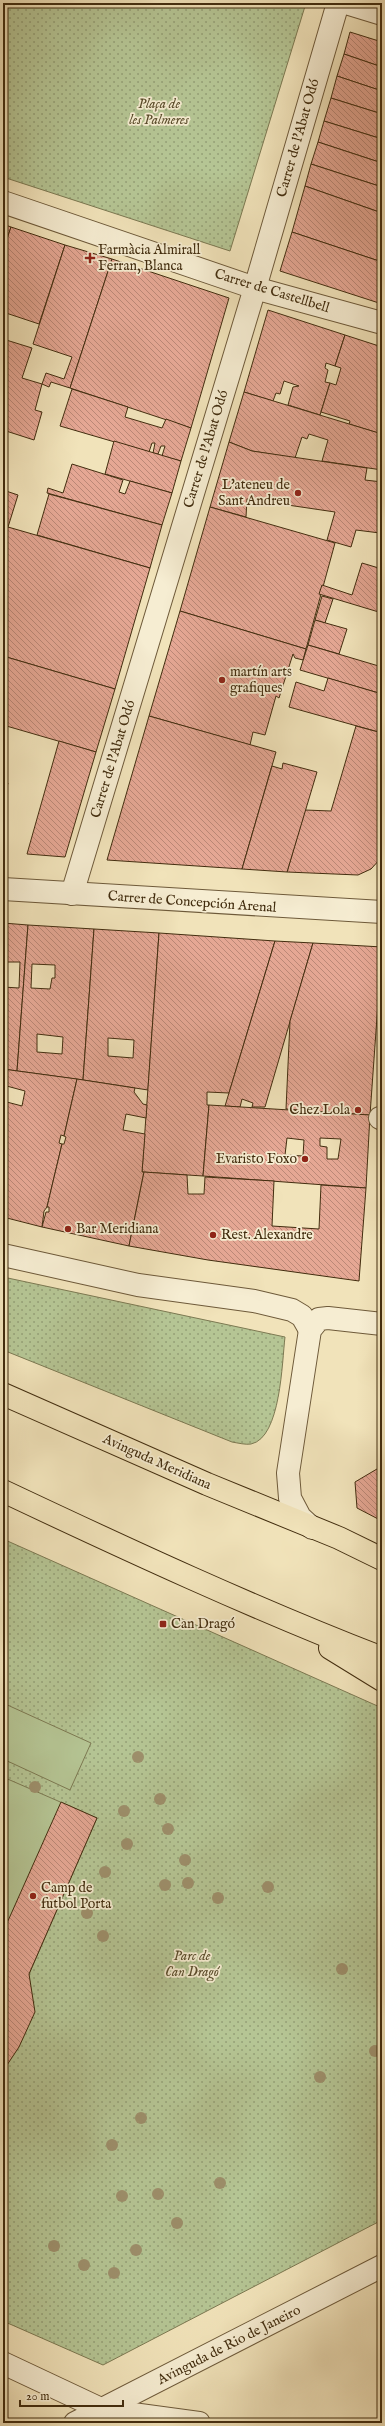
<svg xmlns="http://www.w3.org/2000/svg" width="385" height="2426" font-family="'IM FELL English',serif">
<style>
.grass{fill:url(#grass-dots);stroke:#7c7952}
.pitch{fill:#b5c594;stroke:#7c7952}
.building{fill:url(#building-back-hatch);stroke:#422d0f;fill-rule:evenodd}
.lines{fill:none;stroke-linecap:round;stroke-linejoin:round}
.street-casing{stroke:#6e5a3a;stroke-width:24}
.primary-casing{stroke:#422d0f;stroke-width:24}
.street{stroke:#f6edd2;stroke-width:22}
.primary{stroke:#f1e3ba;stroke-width:22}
.tree{fill:#9d8f6b}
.poi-dot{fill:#8f2418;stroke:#f6edd2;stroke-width:1.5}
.labels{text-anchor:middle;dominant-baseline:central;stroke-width:3.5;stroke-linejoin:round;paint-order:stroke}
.park-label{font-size:14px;font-style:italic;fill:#594b2a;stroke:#f6edd2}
.street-label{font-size:14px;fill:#422d0f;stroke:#f6edd2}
.poi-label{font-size:14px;fill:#422d0f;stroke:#f6edd2;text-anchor:start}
</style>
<defs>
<pattern id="grass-dots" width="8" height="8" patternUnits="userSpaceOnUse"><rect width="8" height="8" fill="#b5c594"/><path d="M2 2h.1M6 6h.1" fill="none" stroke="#95a077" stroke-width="1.8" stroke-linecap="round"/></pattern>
<pattern id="building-back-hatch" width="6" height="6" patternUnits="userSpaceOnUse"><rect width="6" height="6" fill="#e5a794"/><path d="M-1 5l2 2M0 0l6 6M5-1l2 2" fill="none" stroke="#b87"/></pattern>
</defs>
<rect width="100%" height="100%" fill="#f1e3ba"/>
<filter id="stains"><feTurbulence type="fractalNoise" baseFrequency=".005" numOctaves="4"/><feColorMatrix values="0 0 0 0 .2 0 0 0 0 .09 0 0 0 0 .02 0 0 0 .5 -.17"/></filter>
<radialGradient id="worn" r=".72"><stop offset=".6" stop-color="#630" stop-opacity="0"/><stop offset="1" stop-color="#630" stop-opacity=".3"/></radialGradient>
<!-- grass -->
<g class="grass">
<polygon points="8,3 306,3 230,251 3,177 3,18"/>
<path d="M3,1277L285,1337C282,1361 281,1438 251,1444C246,1445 238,1443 232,1442L3,1350Z"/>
<polygon points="3,1539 382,1708 382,2220 103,2365 3,2321"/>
</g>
<!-- pitch -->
<g class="pitch">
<polygon points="3,1703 91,1743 70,1790 3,1759"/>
<polygon points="3,1777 97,1818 3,2034"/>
</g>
<!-- building -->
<g class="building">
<polygon points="350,32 382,42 382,67 344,54"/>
<polygon points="344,54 382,67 382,91 337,76"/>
<polygon points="337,76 382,91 382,114 331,98"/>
<polygon points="331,98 382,114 382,139 324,121"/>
<polygon points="324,121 382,139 382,163 318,142"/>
<polygon points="318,142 382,163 382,187 311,164"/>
<polygon points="311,164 382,187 382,213 305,186"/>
<polygon points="305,186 382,213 382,262 292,232"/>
<polygon points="3,224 11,227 3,251"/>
<polygon points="11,227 65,245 39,324 3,312 3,251"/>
<polygon points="292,232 382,262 382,304 280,271"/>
<polygon points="65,245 112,259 70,388 51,382 49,387 42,384 46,373 64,379 72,357 33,344"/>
<polygon points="112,259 229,298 191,428 70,388"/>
<polygon points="268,310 345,335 335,366 326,363 325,368 328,370 325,382 330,383 320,415 288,405 293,387 299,386 284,381 280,394 276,393 273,401 244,392"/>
<polygon points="345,335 382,347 382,419 378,433 349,424 350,421 321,412 330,383 336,385 341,368 335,366"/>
<polygon points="3,339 32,348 22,378 42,384 35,410 42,412 34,440 3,430"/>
<polygon points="72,389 128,407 125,417 162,428 166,419 191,428 181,461 162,456 165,446 161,446 158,454 153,453 155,443 152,443 149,452 60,426"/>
<polygon points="244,392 382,434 382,470 322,461 328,440 309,434 307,439 302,437 295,458 252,451 229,442"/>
<polygon points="382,419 382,434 378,433"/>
<polygon points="114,441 181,461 172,493 105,474"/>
<polygon points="229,442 252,451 367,468 365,480 382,482 382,527 380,533 356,530 351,547 327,540 335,512 247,499 246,517 210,507"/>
<polygon points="72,464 123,480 119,492 125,494 130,481 172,493 162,525 47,493 48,488 63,493"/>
<polygon points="3,490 18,495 3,543"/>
<polygon points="49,494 162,525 150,568 37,535"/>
<polygon points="210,507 335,543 306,649 180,611"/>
<polygon points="8,527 150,568 115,689 3,656 3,543"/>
<polygon points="362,563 382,569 382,613 319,594 322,585 352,595"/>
<polygon points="322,596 333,599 325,623 315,620"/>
<polygon points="180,611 306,649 303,660 295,658 293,654 279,698 276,696 265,735 253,732 250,745 149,716"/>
<polygon points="315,620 347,629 339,654 308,645"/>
<polygon points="308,645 382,667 382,694 300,670"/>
<polygon points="381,654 382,654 382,667 378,666"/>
<polygon points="3,656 115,689 96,752 3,725"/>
<polygon points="328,678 382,694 382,733 289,707 296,682 324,691"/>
<polygon points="149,716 276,752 242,869 107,860"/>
<polygon points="356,726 382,733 382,857 371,869 358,875 287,872 305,810 331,811"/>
<polygon points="59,741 96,752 65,857 27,854"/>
<polygon points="283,763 317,772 287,872 242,869 272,766 282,769"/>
<polygon points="3,783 8,783 3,801"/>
<polygon points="3,923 28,925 17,1071 3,1069 3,987 19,988 20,962 3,962"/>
<path d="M28,925L94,929L83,1080L17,1071ZM32,964L55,965V978H52L50,989L31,988ZM37,1034L63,1037L62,1054L37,1052Z"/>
<path d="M94,929L159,933L148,1090L83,1080ZM108,1038L134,1040L133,1058L108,1056Z"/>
<polygon points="159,933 275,941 229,1093 207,1092 207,1105 209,1105 203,1176 142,1172"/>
<polygon points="275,941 313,943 265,1107 252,1107 253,1103 242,1099 240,1107 225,1106"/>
<polygon points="313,943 382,947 370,1115 286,1109 290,1021"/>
<polygon points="3,1069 77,1079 64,1136 61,1135 59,1143 62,1144 47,1207 44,1211 42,1227 3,1217 3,1101 22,1106 25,1091 3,1085"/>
<polygon points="77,1079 135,1088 134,1092 143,1104 147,1105 146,1118 126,1114 123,1130 145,1134 142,1172 144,1172 129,1246 42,1227 46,1212 49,1212 49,1207 47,1207 51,1190 62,1144 64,1144 66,1137 64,1136"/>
<path d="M209,1105L370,1115L366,1188L203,1176ZM287,1138L304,1140L303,1156L285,1155ZM320,1138L341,1139L338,1159H327V1147L320,1146Z"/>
<polygon points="144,1172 187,1175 188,1194 204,1194 205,1177 274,1181 272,1226 319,1229 321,1185 366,1188 359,1281 208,1260 129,1246"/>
<polygon points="382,1466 382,1521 357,1508 355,1482"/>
<polygon points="61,1802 97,1818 29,1974 35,2012 19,2047 3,2071 3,1932"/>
</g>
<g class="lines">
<!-- street casing -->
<g class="street-casing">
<g id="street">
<polyline points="346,3 382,14"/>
<polyline points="3,202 255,288 382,323"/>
<polyline points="3,889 382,912"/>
<polyline points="72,894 255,288 338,3"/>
<polyline points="380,1118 382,1119"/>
<polyline points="3,1255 138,1285 254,1301 292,1310 302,1316 310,1330"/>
<polyline points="312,1528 300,1517 290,1498 288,1473 310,1330 319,1319 328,1318 382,1324"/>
<polyline points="3,2363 103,2410 199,2423"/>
<polyline points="75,2423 382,2266"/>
</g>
</g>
<!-- primary casing -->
<g class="primary-casing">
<g id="primary">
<polyline points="3,1394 207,1484 339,1538 382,1559"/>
<path d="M3,1491C128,1550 253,1608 382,1658"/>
<polyline points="330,1648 382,1680"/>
</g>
</g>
<!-- street -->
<use href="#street" class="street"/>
<!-- primary -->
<use href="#primary" class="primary"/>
</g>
<!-- trees -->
<g class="tree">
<circle cx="138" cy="1757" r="6"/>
<circle cx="35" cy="1787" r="6"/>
<circle cx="160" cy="1799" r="6"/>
<circle cx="124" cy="1811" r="6"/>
<circle cx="168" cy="1829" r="6"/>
<circle cx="127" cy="1844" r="6"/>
<circle cx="185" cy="1860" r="6"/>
<circle cx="105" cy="1872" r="6"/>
<circle cx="188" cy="1883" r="6"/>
<circle cx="165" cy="1885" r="6"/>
<circle cx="268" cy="1887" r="6"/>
<circle cx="218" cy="1898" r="6"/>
<circle cx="87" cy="1913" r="6"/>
<circle cx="103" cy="1936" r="6"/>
<circle cx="342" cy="1969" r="6"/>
<circle cx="375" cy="2051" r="6"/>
<circle cx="320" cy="2077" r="6"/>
<circle cx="141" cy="2118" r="6"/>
<circle cx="112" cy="2145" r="6"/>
<circle cx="220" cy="2183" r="6"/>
<circle cx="158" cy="2194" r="6"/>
<circle cx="122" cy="2196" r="6"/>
<circle cx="177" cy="2223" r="6"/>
<circle cx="54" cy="2246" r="6"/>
<circle cx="136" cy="2250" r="6"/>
<circle cx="84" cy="2265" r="6"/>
<circle cx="114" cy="2273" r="6"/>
</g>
<!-- markers -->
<g class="poi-dot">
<path d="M88 252h4v4h4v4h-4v4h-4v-4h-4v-4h4z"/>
<circle cx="298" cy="493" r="4"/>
<circle cx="222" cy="680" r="4"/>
<circle cx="358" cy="1110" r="4"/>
<circle cx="305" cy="1159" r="4"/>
<circle cx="68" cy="1229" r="4"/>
<circle cx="213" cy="1235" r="4"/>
<rect x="159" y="1620" width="8" height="8" rx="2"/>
<circle cx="33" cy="1896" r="4"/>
</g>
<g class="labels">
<!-- park labels -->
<g class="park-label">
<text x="159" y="104">Plaça de<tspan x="159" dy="16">les Palmeres</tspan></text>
<text x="192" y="1956">Parc de<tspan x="192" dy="16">Can Dragó</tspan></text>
</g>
<!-- street labels -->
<g class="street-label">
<text transform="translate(298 138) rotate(-74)">Carrer de l'Abat Odó</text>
<text transform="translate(272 291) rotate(17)">Carrer de Castellbell</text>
<text transform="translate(206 449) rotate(-73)">Carrer de l'Abat Odó</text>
<text transform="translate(113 759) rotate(-73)">Carrer de l'Abat Odó</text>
<text transform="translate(192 902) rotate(4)">Carrer de Concepción Arenal</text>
<text transform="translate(157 1462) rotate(24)">Avinguda Meridiana</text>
<text transform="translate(229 2345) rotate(-27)">Avinguda de Rio de Janeiro</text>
</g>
<!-- poi labels -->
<g class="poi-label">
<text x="98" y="250">Farmàcia Almirall<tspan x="98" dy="16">Ferran, Blanca</tspan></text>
<text x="290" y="485" text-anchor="end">L'ateneu de<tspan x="290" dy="16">Sant Andreu</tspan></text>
<text x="230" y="672">martín arts<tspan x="230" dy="16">grafiques</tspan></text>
<text x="350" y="1110" text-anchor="end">Chez Lola</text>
<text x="297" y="1159" text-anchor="end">Evaristo Foxo</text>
<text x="76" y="1229">Bar Meridiana</text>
<text x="221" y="1235">Rest. Alexandre</text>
<text x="171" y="1624">Can Dragó</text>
<text x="41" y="1888">Camp de<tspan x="41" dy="16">futbol Porta</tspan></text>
</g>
</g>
<!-- margin -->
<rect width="385" height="2426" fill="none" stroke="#f1e3ba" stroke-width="16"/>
<rect x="4" y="4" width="377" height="2418" fill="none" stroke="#422d0f" stroke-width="2"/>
<rect x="8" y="8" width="369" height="2410" fill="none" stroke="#422d0f"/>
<!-- scale -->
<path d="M20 2400v6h103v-6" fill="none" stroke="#422d0f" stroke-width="2"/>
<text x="26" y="2400" font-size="12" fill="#422d0f" stroke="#f6edd2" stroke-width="3" paint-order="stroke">20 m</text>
<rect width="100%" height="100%" filter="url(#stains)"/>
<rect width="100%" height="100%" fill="url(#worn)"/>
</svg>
